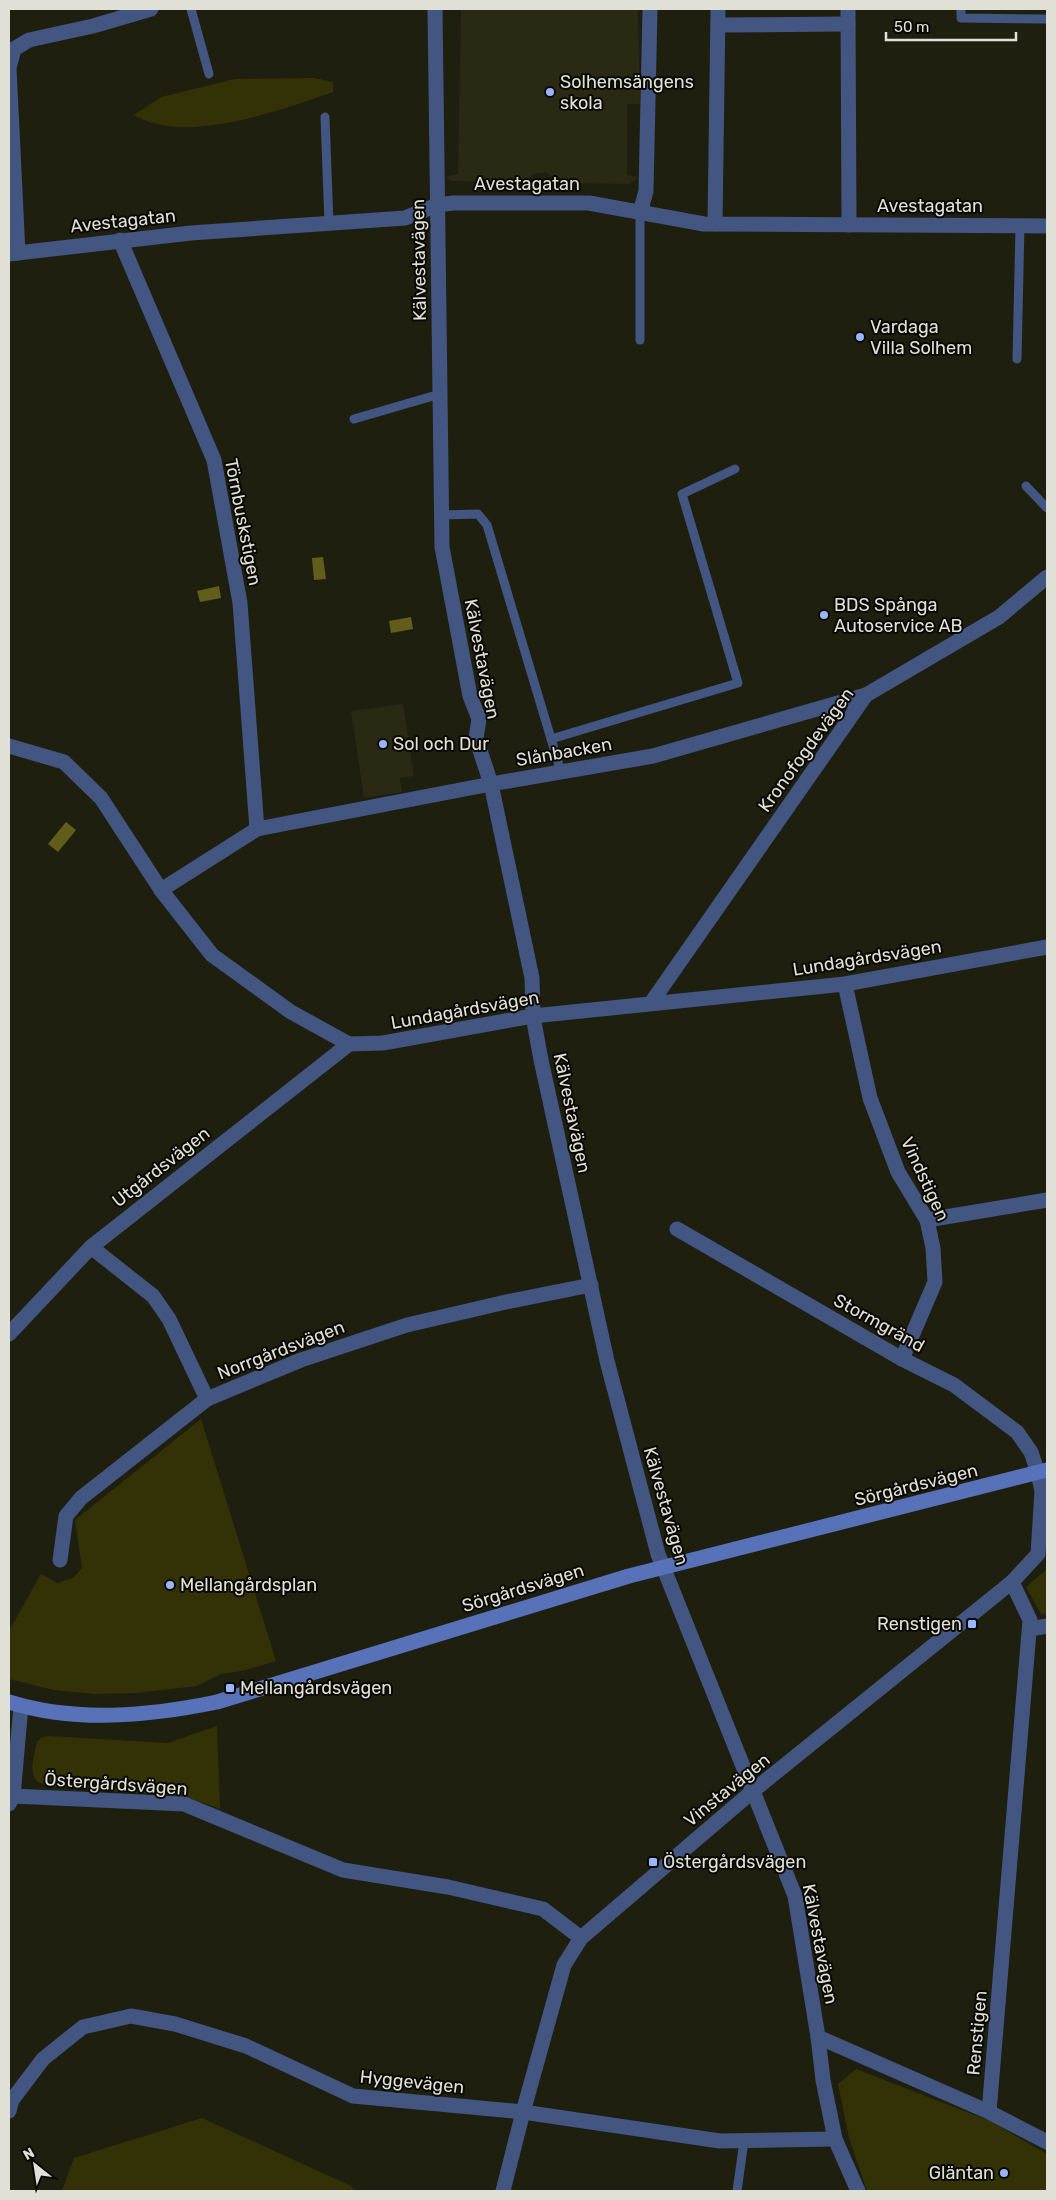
<svg xmlns="http://www.w3.org/2000/svg" width="1056" height="2200" font-family="Rubik,sans-serif">
<style>
.built{fill:#2a2914}
.green{fill:#333207}
.water{fill:#615e1c}
.lines{fill:none;stroke-linecap:round;stroke-linejoin:round}
.lane{stroke:#435581;stroke-width:9}
.street{stroke:#435581;stroke-width:15}
.secondary{stroke:#5872b9;stroke-width:15}
.poi-dot{fill:#99b5fd;stroke:#090904;stroke-width:2}
.labels{text-anchor:middle;dominant-baseline:central;stroke-width:4;stroke-linejoin:round;paint-order:stroke}
.poi-label{font-size:18px;fill:#e0e0d6;stroke:#090904;text-anchor:start}
.street-label{font-size:18px;fill:#e0e0d6;stroke:#090904}
</style>
<rect width="100%" height="100%" fill="#1f1f10"/>
<!-- built -->
<g class="built">
<polygon points="461,9 638,9 640,104 627,104 627,175 638,177 630,184 555,183 554,178 547,173 536,173 530,176 527,183 450,181 446,177 458,174"/>
<polygon points="403,704 414,776 400,778 402,792 364,798 351,711"/>
</g>
<!-- green -->
<g class="green">
<path d="M314,78L333,82V92C280,110 186,146 134,115L161,97L235,79Z"/>
<polygon points="201,1419 276,1661 242,1671 221,1674 197,1686 136,1693 95,1694 54,1690 9,1679 9,1631 41,1574 58,1583 73,1578 82,1568 75,1520"/>
<polygon points="1047,1569 1047,1615 1041,1614 1026,1587"/>
<path d="M217,1726L220,1809L187,1797L57,1787C51,1786 42,1785 37,1781C28,1774 35,1751 37,1742L41,1738L48,1736L168,1743Z"/>
<polygon points="856,2069 990,2121 1047,2154 1047,2191 867,2191 849,2138 838,2084"/>
<polygon points="202,2118 351,2186 354,2191 62,2191 74,2158"/>
</g>
<!-- water -->
<g class="water">
<polygon points="323,557 326,579 314,580 312,558"/>
<polygon points="219,586 221,598 200,602 197,591"/>
<polygon points="411,617 413,629 391,633 389,621"/>
<polygon points="66,822 76,830 58,852 48,844"/>
</g>
<g class="lines">
<!-- lane -->
<g class="lane">
<polyline points="191,9 209,74"/>
<polyline points="961,9 961,18 1047,19"/>
<polyline points="325,117 329,224"/>
<polyline points="640,213 640,340"/>
<polyline points="1017,359 1020,226"/>
<polyline points="354,419 440,394"/>
<polyline points="1026,486 1047,508"/>
<polyline points="442,515 478,514 487,525 561,772"/>
<polyline points="551,739 738,683 682,494 735,469"/>
<polyline points="737,2191 744,2141"/>
</g>
<!-- street -->
<g class="street">
<polyline points="435,9 442,547 470,696 479,719 476,738 491,784 532,978 533,1016 541,1060 607,1361 658,1554 795,1896 818,2037 823,2080 835,2139 858,2191"/>
<polyline points="848,9 849,225"/>
<polyline points="718,25 848,24"/>
<polyline points="640,213 646,191 650,9"/>
<polyline points="715,224 718,9"/>
<polyline points="120,240 214,460 240,603 257,829"/>
<polyline points="18,253 9,68 14,49 29,40 93,26 151,9"/>
<polyline points="9,254 191,233 405,218 437,205 453,203 589,203 704,224 1047,226"/>
<polyline points="9,746 64,762 101,798 161,890 212,955 291,1012 349,1044 383,1043 533,1016 845,984 1047,947"/>
<polyline points="161,890 257,829 491,784 653,756 866,695"/>
<polyline points="845,984 870,1098 898,1172 927,1220 933,1248 935,1282 902,1359"/>
<polyline points="651,1003 866,695 999,617 1047,577"/>
<polyline points="927,1220 1047,1200"/>
<polyline points="91,1247 153,1296 169,1319 207,1399"/>
<polyline points="9,1334 91,1247 349,1044"/>
<polyline points="60,1560 66,1516 81,1498 207,1399 301,1360 407,1325 506,1302 591,1285"/>
<polyline points="1030,1629 1047,1626"/>
<polyline points="13,1796 184,1804 343,1870 448,1887 543,1909 581,1938"/>
<polyline points="9,1804 13,1796 21,1706"/>
<polyline points="818,2037 989,2112 1047,2142"/>
<polyline points="9,2111 12,2100 43,2059 83,2027 131,2016 175,2024 246,2046 353,2096 523,2112 720,2141 835,2139"/>
<polyline points="989,2112 1030,1620 1012,1582"/>
<polyline points="503,2191 523,2112 564,1965 581,1938 754,1790 1012,1582 1038,1554 1042,1491 1038,1473 1031,1452 1017,1432 954,1385 902,1359 677,1229"/>
</g>
<!-- secondary -->
<path class="secondary" d="M9,1702C76,1723 149,1716 217,1702L629,1576L1047,1470"/>
</g>
<!-- markers -->
<g class="poi-dot">
<circle cx="550" cy="92" r="5"/>
<circle cx="860" cy="337" r="5"/>
<circle cx="824" cy="615" r="5"/>
<circle cx="383" cy="744" r="5"/>
<circle cx="170" cy="1585" r="5"/>
<rect x="967" y="1619" width="10" height="10" rx="2.5"/>
<rect x="225" y="1683" width="10" height="10" rx="2.5"/>
<rect x="648" y="1857" width="10" height="10" rx="2.5"/>
<circle cx="1004" cy="2173" r="5"/>
</g>
<g class="labels">
<!-- poi labels -->
<g class="poi-label">
<text x="560" y="82">Solhemsängens<tspan x="560" dy="21">skola</tspan></text>
<text x="870" y="327">Vardaga<tspan x="870" dy="21">Villa Solhem</tspan></text>
<text x="834" y="605">BDS Spånga<tspan x="834" dy="21">Autoservice AB</tspan></text>
<text x="393" y="744">Sol och Dur</text>
<text x="180" y="1585">Mellangårdsplan</text>
<text x="962" y="1624" text-anchor="end">Renstigen</text>
<text x="240" y="1688">Mellangårdsvägen</text>
<text x="663" y="1862">Östergårdsvägen</text>
<text x="994" y="2173" text-anchor="end">Gläntan</text>
</g>
<!-- street labels -->
<g class="street-label">
<text x="527" y="184">Avestagatan</text>
<text x="930" y="206">Avestagatan</text>
<text transform="translate(123 221) rotate(-6)">Avestagatan</text>
<text transform="translate(419 260) rotate(-91)">Kälvestavägen</text>
<text transform="translate(243 522) rotate(79)">Törnbuskstigen</text>
<text transform="translate(482 659) rotate(79)">Kälvestavägen</text>
<text transform="translate(806 750) rotate(-54)">Kronofogdevägen</text>
<text transform="translate(564 752) rotate(-10)">Slånbacken</text>
<text transform="translate(867 958) rotate(-9)">Lundagårdsvägen</text>
<text transform="translate(465 1010) rotate(-10)">Lundagårdsvägen</text>
<text transform="translate(572 1113) rotate(78)">Kälvestavägen</text>
<text transform="translate(161 1167) rotate(-38)">Utgårdsvägen</text>
<text transform="translate(925 1179) rotate(65)">Vindstigen</text>
<text transform="translate(879 1323) rotate(29)">Stormgränd</text>
<text transform="translate(281 1350) rotate(-21)">Norrgårdsvägen</text>
<text transform="translate(916 1485) rotate(-14)">Sörgårdsvägen</text>
<text transform="translate(666 1506) rotate(74)">Kälvestavägen</text>
<text transform="translate(523 1588) rotate(-17)">Sörgårdsvägen</text>
<text transform="translate(116 1784) rotate(4)">Östergårdsvägen</text>
<text transform="translate(727 1790) rotate(-39)">Vinstavägen</text>
<text transform="translate(820 1944) rotate(79)">Kälvestavägen</text>
<text transform="translate(977 2033) rotate(-85)">Renstigen</text>
<text transform="translate(412 2082) rotate(6)">Hyggevägen</text>
</g>
</g>
<!-- border -->
<rect width="1056" height="2200" fill="none" stroke="#e0e0d6" stroke-width="20"/>
<!-- north arrow -->
<g transform="translate(35 2165) rotate(330)" stroke="#090904" stroke-width="4" paint-order="stroke">
<path d="M0-4L9 19L0 12L-9 19Z" fill="#e0e0d6"/>
<text y="-8" font-size="14" font-weight="bold" text-anchor="middle" fill="#e0e0d6">N</text>
</g>
<!-- scale -->
<path d="M886 32v8h130v-8" fill="none" stroke="#e0e0d6" stroke-width="2.5"/>
<text x="894" y="32" font-size="15" fill="#e0e0d6" stroke="#090904" stroke-width="4" paint-order="stroke">50 m</text>
</svg>
